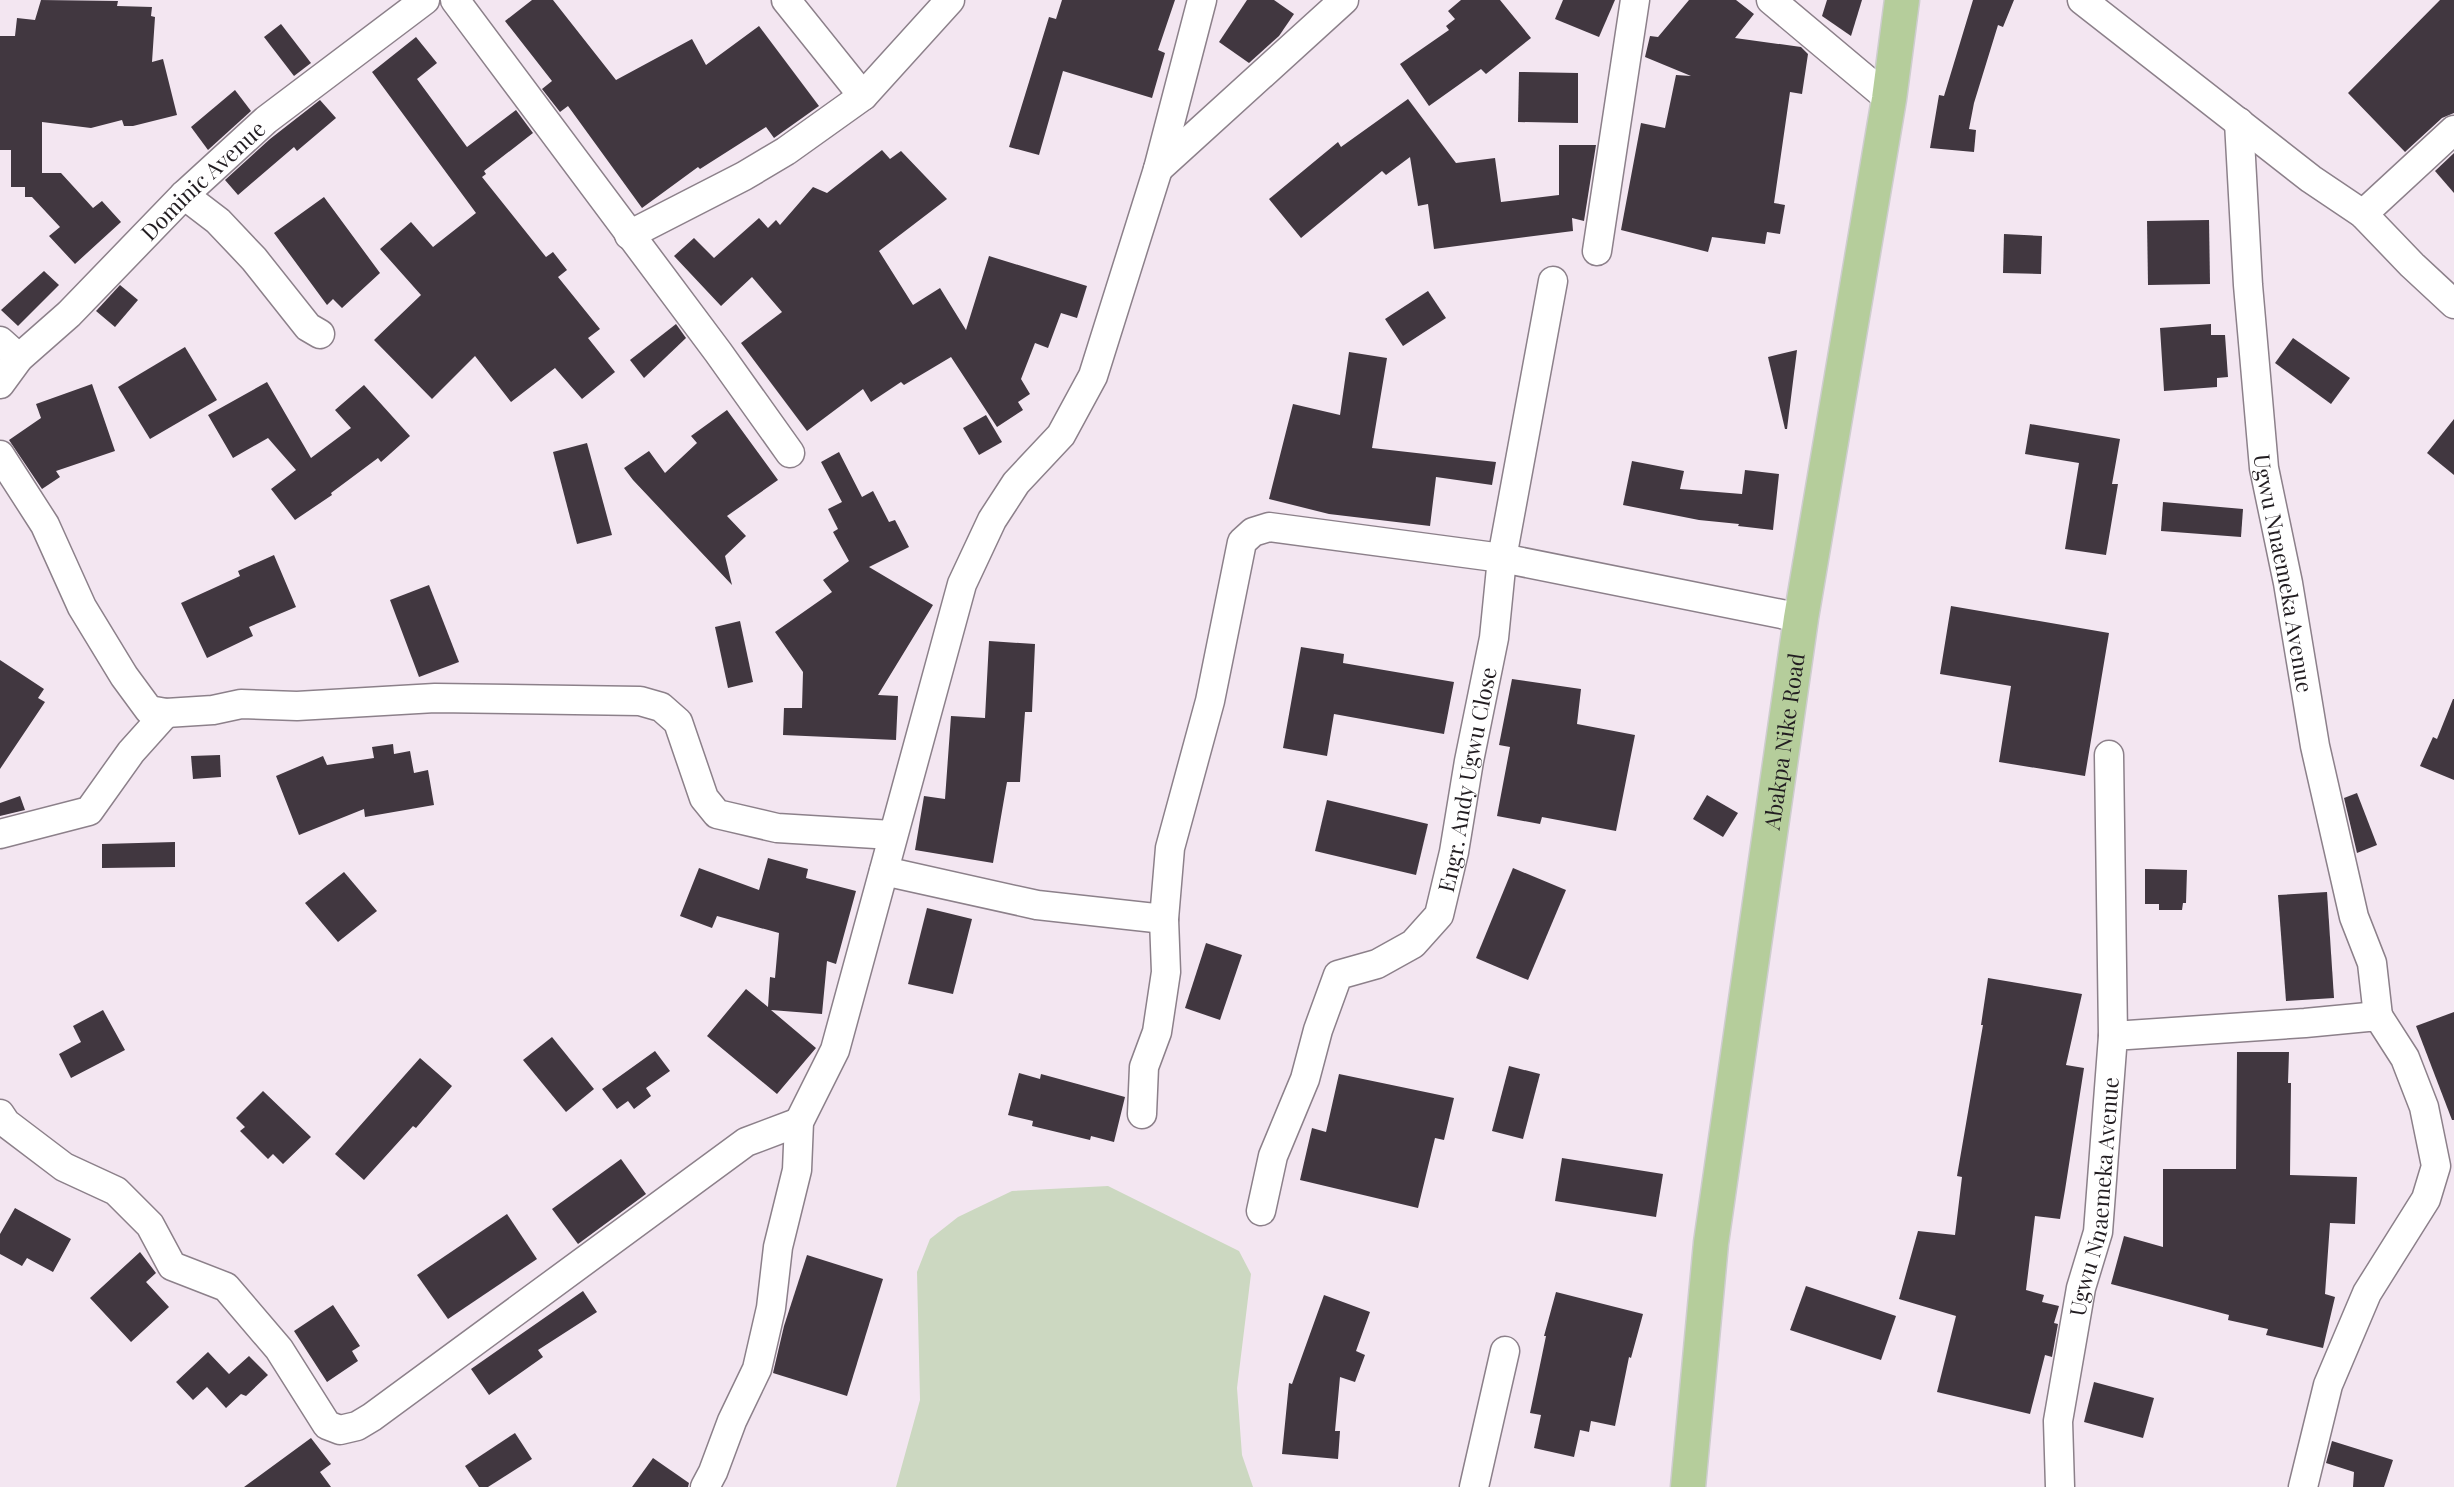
<svg xmlns="http://www.w3.org/2000/svg" width="2454" height="1487" font-family="'Playfair Display',serif">
<style>
.green{fill:#ccd8c1}
.building{fill:#413740}
.lines{fill:none;stroke-linecap:round;stroke-linejoin:round}
.minor-casing{stroke:#8c808a;stroke-width:31}
.major-casing{stroke:#cecdce;stroke-width:37}
.minor{stroke:#fff;stroke-width:28}
.major{stroke:#b5cd9b;stroke-width:34}
.labels{text-anchor:middle;dominant-baseline:central;stroke-width:8;stroke-linejoin:round;paint-order:stroke}
.street-label{font-size:22px;fill:#221d21;stroke:#f3e6f1}
</style>
<rect width="100%" height="100%" fill="#f3e6f1"/>
<!-- green -->
<polygon class="green" points="1108,1186 1239,1251 1251,1274 1237,1388 1242,1455 1253,1487 896,1487 920,1400 917,1272 930,1239 958,1217 1012,1191"/>
<!-- building -->
<g class="building">
<polygon points="41,0 118,1 117,6 152,7 151,16 155,17 152,62 163,59 177,115 133,126 124,126 122,120 91,128 42,122 42,173 61,173 93,208 102,201 121,222 75,264 49,236 60,227 32,197 25,197 25,187 11,187 11,150 0,150 0,36 15,36 17,18 35,20"/>
<polygon points="532,0 553,0 616,80 692,39 706,65 759,26 819,106 774,138 766,127 700,169 698,167 642,208 568,106 560,112 542,89 552,81 505,21"/>
<polygon points="1062,0 1175,0 1158,50 1165,53 1152,98 1063,71 1039,155 1009,147 1049,17 1056,19"/>
<polygon points="1247,0 1274,0 1294,14 1279,36 1249,63 1219,42"/>
<polygon points="1461,0 1500,0 1531,38 1486,74 1481,69 1429,106 1400,64 1449,30 1446,26 1455,19 1448,11"/>
<polygon points="1563,0 1615,0 1599,37 1555,19"/>
<polygon points="1689,0 1736,0 1754,14 1735,38 1801,47 1808,54 1802,94 1790,92 1774,203 1785,205 1780,234 1767,232 1765,244 1712,237 1708,252 1621,230 1641,123 1665,128 1676,75 1691,76 1645,57 1650,36 1658,37"/>
<polygon points="1827,0 1862,0 1851,36 1822,16"/>
<polygon points="1973,0 2014,0 2003,27 1998,25 1974,103 1969,129 1976,130 1974,152 1930,148 1939,95 1944,96"/>
<polygon points="2440,0 2454,0 2454,113 2442,118 2405,152 2348,93"/>
<polygon points="281,24 311,63 294,76 264,37"/>
<polygon points="416,37 437,63 417,79 467,147 516,110 533,133 484,171 486,174 482,177 546,257 553,252 567,270 558,277 600,329 588,338 615,372 582,399 555,368 511,402 475,356 432,399 374,340 421,295 380,249 411,222 433,247 476,213 372,72"/>
<polygon points="1519,72 1578,73 1578,123 1518,122"/>
<polygon points="235,90 251,111 208,150 191,127"/>
<polygon points="1408,99 1456,163 1495,158 1501,202 1559,195 1559,145 1596,145 1584,221 1572,218 1573,231 1434,249 1428,204 1418,206 1410,157 1386,175 1382,171 1301,238 1269,199 1338,142 1341,147"/>
<polygon points="320,100 336,118 297,151 294,147 238,195 225,180 270,139"/>
<polygon points="882,150 890,159 901,151 947,199 879,251 913,305 940,288 966,330 989,256 1087,286 1077,318 1061,313 1048,348 1035,343 1021,379 1030,394 1018,402 1023,410 997,427 951,357 904,385 901,382 871,402 863,389 807,431 741,343 782,312 752,277 721,306 674,256 694,238 714,258 759,218 768,228 776,220 780,225 813,187 827,193"/>
<polygon points="2454,153 2454,193 2435,171"/>
<polygon points="324,197 380,273 342,308 333,299 327,305 274,233"/>
<polygon points="2209,220 2210,284 2148,285 2147,221"/>
<polygon points="2004,234 2042,236 2041,274 2003,273"/>
<polygon points="44,271 59,285 18,326 1,310"/>
<polygon points="120,285 138,300 115,327 96,311"/>
<polygon points="1428,291 1446,318 1403,346 1385,319"/>
<polygon points="676,324 686,338 644,378 630,360"/>
<polygon points="2211,324 2211,335 2225,335 2228,377 2217,378 2217,387 2164,391 2160,328"/>
<polygon points="2293,338 2350,378 2331,404 2275,363"/>
<polygon points="185,347 217,400 150,439 118,387"/>
<polygon points="1797,350 1787,429 1785,429 1768,357"/>
<polygon points="1349,352 1387,358 1372,448 1496,462 1492,485 1436,477 1430,526 1329,514 1269,499 1293,404 1340,415"/>
<polygon points="267,382 311,458 351,428 335,410 364,385 410,436 381,462 378,458 331,493 332,495 295,520 271,489 296,470 268,438 233,458 208,415"/>
<polygon points="92,384 115,451 56,471 60,477 42,489 9,440 41,418 36,404"/>
<polygon points="727,410 778,480 727,516 746,536 725,556 732,585 633,480 624,468 649,451 665,473 697,443 691,436"/>
<polygon points="986,415 1002,442 979,455 963,428"/>
<polygon points="2454,419 2454,475 2427,453"/>
<polygon points="2030,424 2120,439 2112,484 2118,484 2106,555 2065,549 2079,463 2025,454"/>
<polygon points="587,443 612,535 577,544 553,452"/>
<polygon points="839,452 862,497 873,491 889,522 895,520 909,547 869,567 933,605 878,695 898,696 896,740 783,735 784,708 802,708 803,672 775,632 832,592 823,580 849,561 833,532 838,529 828,509 842,502 821,462"/>
<polygon points="1632,461 1684,471 1680,489 1742,494 1745,470 1779,474 1773,530 1738,526 1739,524 1699,520 1623,505"/>
<polygon points="2163,502 2243,509 2241,537 2161,531"/>
<polygon points="274,555 296,607 249,627 253,636 207,658 181,603 240,576 238,571"/>
<polygon points="429,585 459,662 419,677 390,600"/>
<polygon points="1951,606 2109,633 2085,776 1999,762 2011,686 1940,674"/>
<polygon points="740,621 753,682 728,688 715,627"/>
<polygon points="989,641 1035,644 1032,712 1025,712 1020,782 1007,782 993,863 915,850 924,796 945,799 951,716 985,718"/>
<polygon points="1301,647 1344,654 1343,663 1454,682 1444,734 1334,714 1327,756 1283,748"/>
<polygon points="0,660 44,689 38,698 45,702 0,769"/>
<polygon points="1512,679 1581,689 1577,724 1635,735 1616,831 1542,817 1540,824 1497,816 1510,747 1499,745"/>
<polygon points="2453,699 2454,699 2454,780 2420,766 2433,737 2437,739"/>
<polygon points="393,744 394,754 410,751 414,773 428,770 434,805 365,817 364,809 299,835 276,776 323,756 327,765 374,758 372,747"/>
<polygon points="220,755 221,777 193,779 191,756"/>
<polygon points="2357,793 2377,845 2357,853 2344,798"/>
<polygon points="1707,795 1738,813 1723,837 1693,819"/>
<polygon points="20,796 25,810 0,816 0,803"/>
<polygon points="1327,800 1428,824 1416,875 1315,851"/>
<polygon points="175,842 175,867 102,868 102,844"/>
<polygon points="768,858 808,869 806,878 856,891 836,964 827,961 822,1014 771,1010 816,1048 777,1094 707,1036 746,989 768,1007 770,977 775,978 779,933 717,916 712,928 680,916 699,868 759,890"/>
<polygon points="1513,868 1566,890 1528,980 1476,958"/>
<polygon points="2145,869 2187,870 2186,903 2183,903 2182,910 2159,910 2159,904 2145,904"/>
<polygon points="344,872 377,911 338,942 305,903"/>
<polygon points="2327,892 2334,998 2286,1001 2278,895"/>
<polygon points="927,908 972,919 953,994 908,984"/>
<polygon points="1206,943 1242,955 1220,1020 1185,1008"/>
<polygon points="1988,978 2082,994 2066,1065 2084,1068 2065,1190 2060,1219 2035,1216 2026,1290 2044,1295 2042,1302 2059,1306 2054,1323 2058,1324 2052,1357 2045,1355 2030,1414 1937,1392 1956,1316 1899,1299 1918,1231 1955,1235 1962,1177 1957,1176 1983,1025 1981,1025"/>
<polygon points="103,1010 125,1050 71,1078 59,1054 81,1042 73,1026"/>
<polygon points="2454,1012 2454,1120 2452,1120 2416,1026"/>
<polygon points="552,1037 594,1089 566,1112 523,1060"/>
<polygon points="655,1051 670,1071 646,1088 651,1096 634,1109 628,1101 617,1109 602,1089"/>
<polygon points="2237,1052 2289,1052 2288,1083 2291,1083 2290,1175 2357,1177 2355,1224 2330,1223 2325,1294 2335,1297 2323,1348 2266,1335 2268,1329 2228,1320 2229,1315 2111,1284 2124,1236 2163,1247 2163,1169 2236,1169"/>
<polygon points="420,1058 452,1086 416,1128 413,1126 364,1180 335,1154"/>
<polygon points="1509,1066 1540,1074 1523,1139 1492,1131"/>
<polygon points="1019,1073 1040,1079 1041,1074 1125,1097 1114,1142 1091,1136 1090,1140 1032,1126 1033,1121 1008,1115"/>
<polygon points="1339,1074 1454,1098 1444,1140 1435,1138 1418,1208 1300,1180 1312,1128 1326,1132"/>
<polygon points="263,1091 311,1137 283,1164 273,1154 268,1159 240,1131 245,1127 236,1118"/>
<polygon points="1562,1158 1663,1174 1656,1217 1555,1201"/>
<polygon points="621,1159 646,1194 578,1244 552,1209"/>
<polygon points="15,1208 71,1239 53,1272 27,1258 22,1266 0,1254 0,1234"/>
<polygon points="507,1214 537,1259 448,1319 417,1275"/>
<polygon points="140,1252 156,1273 146,1282 169,1307 131,1342 90,1298"/>
<polygon points="807,1255 883,1279 847,1396 773,1373 784,1326"/>
<polygon points="1806,1286 1896,1316 1881,1360 1790,1330"/>
<polygon points="583,1291 597,1312 538,1350 543,1357 489,1395 471,1369"/>
<polygon points="1556,1292 1643,1314 1631,1358 1629,1357 1615,1426 1591,1421 1589,1432 1580,1430 1574,1457 1534,1448 1541,1415 1530,1413 1546,1336 1544,1336"/>
<polygon points="1324,1295 1370,1312 1356,1351 1365,1355 1355,1382 1340,1377 1335,1431 1340,1431 1338,1459 1282,1454 1289,1383 1292,1384"/>
<polygon points="333,1305 360,1346 352,1351 358,1361 327,1382 294,1331"/>
<polygon points="208,1352 229,1374 249,1356 268,1375 246,1396 241,1394 226,1408 207,1387 193,1400 176,1382"/>
<polygon points="2094,1382 2154,1398 2143,1438 2084,1422"/>
<polygon points="515,1433 532,1459 488,1487 479,1487 465,1466"/>
<polygon points="311,1438 331,1464 320,1472 331,1487 244,1487"/>
<polygon points="2332,1441 2393,1460 2384,1487 2353,1487 2354,1472 2326,1463"/>
<polygon points="653,1458 689,1483 688,1487 632,1487"/>
</g>
<g class="lines">
<!-- minor casing -->
<g class="minor-casing">
<g id="minor">
<polyline points="455,0 718,352 790,453"/>
<polyline points="786,0 863,96"/>
<polyline points="1771,0 1889,99"/>
<polyline points="2082,0 2311,179 2363,214 2412,265 2454,304"/>
<path id="s1" d="M2239,122L2248,285L2264,468L2288,583L2315,746L2354,917L2372,963L2378,1016"/>
<polyline points="1158,169 1344,0"/>
<polyline points="184,195 218,221 254,259 308,327 320,334"/>
<polyline points="2363,214 2454,130"/>
<polyline points="629,235 744,176 786,151 863,96 950,0"/>
<polyline points="1597,251 1635,0"/>
<polyline points="0,341 19,358"/>
<path id="s2" d="M0,384L19,358L69,314L184,195L266,120L425,0"/>
<polyline points="0,455 45,525 82,607 124,676 149,710 166,713 213,710 241,704 297,706 435,698 640,701 661,707 678,722 704,798 717,814 777,828 892,835"/>
<polyline points="2109,755 2113,1036"/>
<polyline points="0,834 89,811 131,752 166,713"/>
<polyline points="884,871 1037,905 1164,919"/>
<polyline points="0,1114 6,1123 64,1167 116,1191 150,1225 172,1266 226,1287 279,1349 327,1425 340,1430 357,1426 372,1417 746,1142 799,1122"/>
<polyline points="1142,1114 1144,1067 1157,1032 1166,972 1164,919 1170,848 1210,701 1242,542 1253,532 1269,527 1502,558 1801,618"/>
<path id="s3" d="M1261,1211L1273,1156L1305,1079L1318,1030L1338,975L1377,964L1413,944L1439,915L1454,852L1469,761L1494,638L1502,558L1553,281"/>
<polyline points="705,1487 713,1472 732,1421 757,1369 771,1308 778,1247 797,1170 799,1122 835,1050 962,584 992,520 1016,483 1061,435 1093,376 1158,169 1202,0"/>
<polyline points="1474,1487 1505,1351"/>
<path id="s4" d="M2060,1487L2058,1421L2081,1288L2098,1232L2113,1036L2305,1023L2378,1016L2405,1058L2424,1107L2436,1166L2426,1199L2367,1293L2328,1385L2303,1487"/>
</g>
</g>
<!-- major casing -->
<g class="major-casing">
<g id="major">
<path id="s5" d="M1688,1487L1711,1243L1801,618L1889,99L1902,0"/>
</g>
</g>
<!-- minor -->
<use href="#minor" class="minor"/>
<!-- major -->
<use href="#major" class="major"/>
</g>
<g class="labels">
<!-- street labels -->
<g class="street-label">
<text stroke="none"><textPath href="#s2" startOffset="288">Dominic Avenue</textPath></text>
<text stroke="none"><textPath href="#s1" startOffset="454">Ugwu Nnaemeka Avenue</textPath></text>
<text stroke="none"><textPath href="#s5" startOffset="752">Abakpa Nike Road</textPath></text>
<text stroke="none"><textPath href="#s3" startOffset="508">Engr. Andy Ugwu Close</textPath></text>
<text stroke="none"><textPath href="#s4" startOffset="294">Ugwu Nnaemeka Avenue</textPath></text>
</g>
</g>
</svg>
